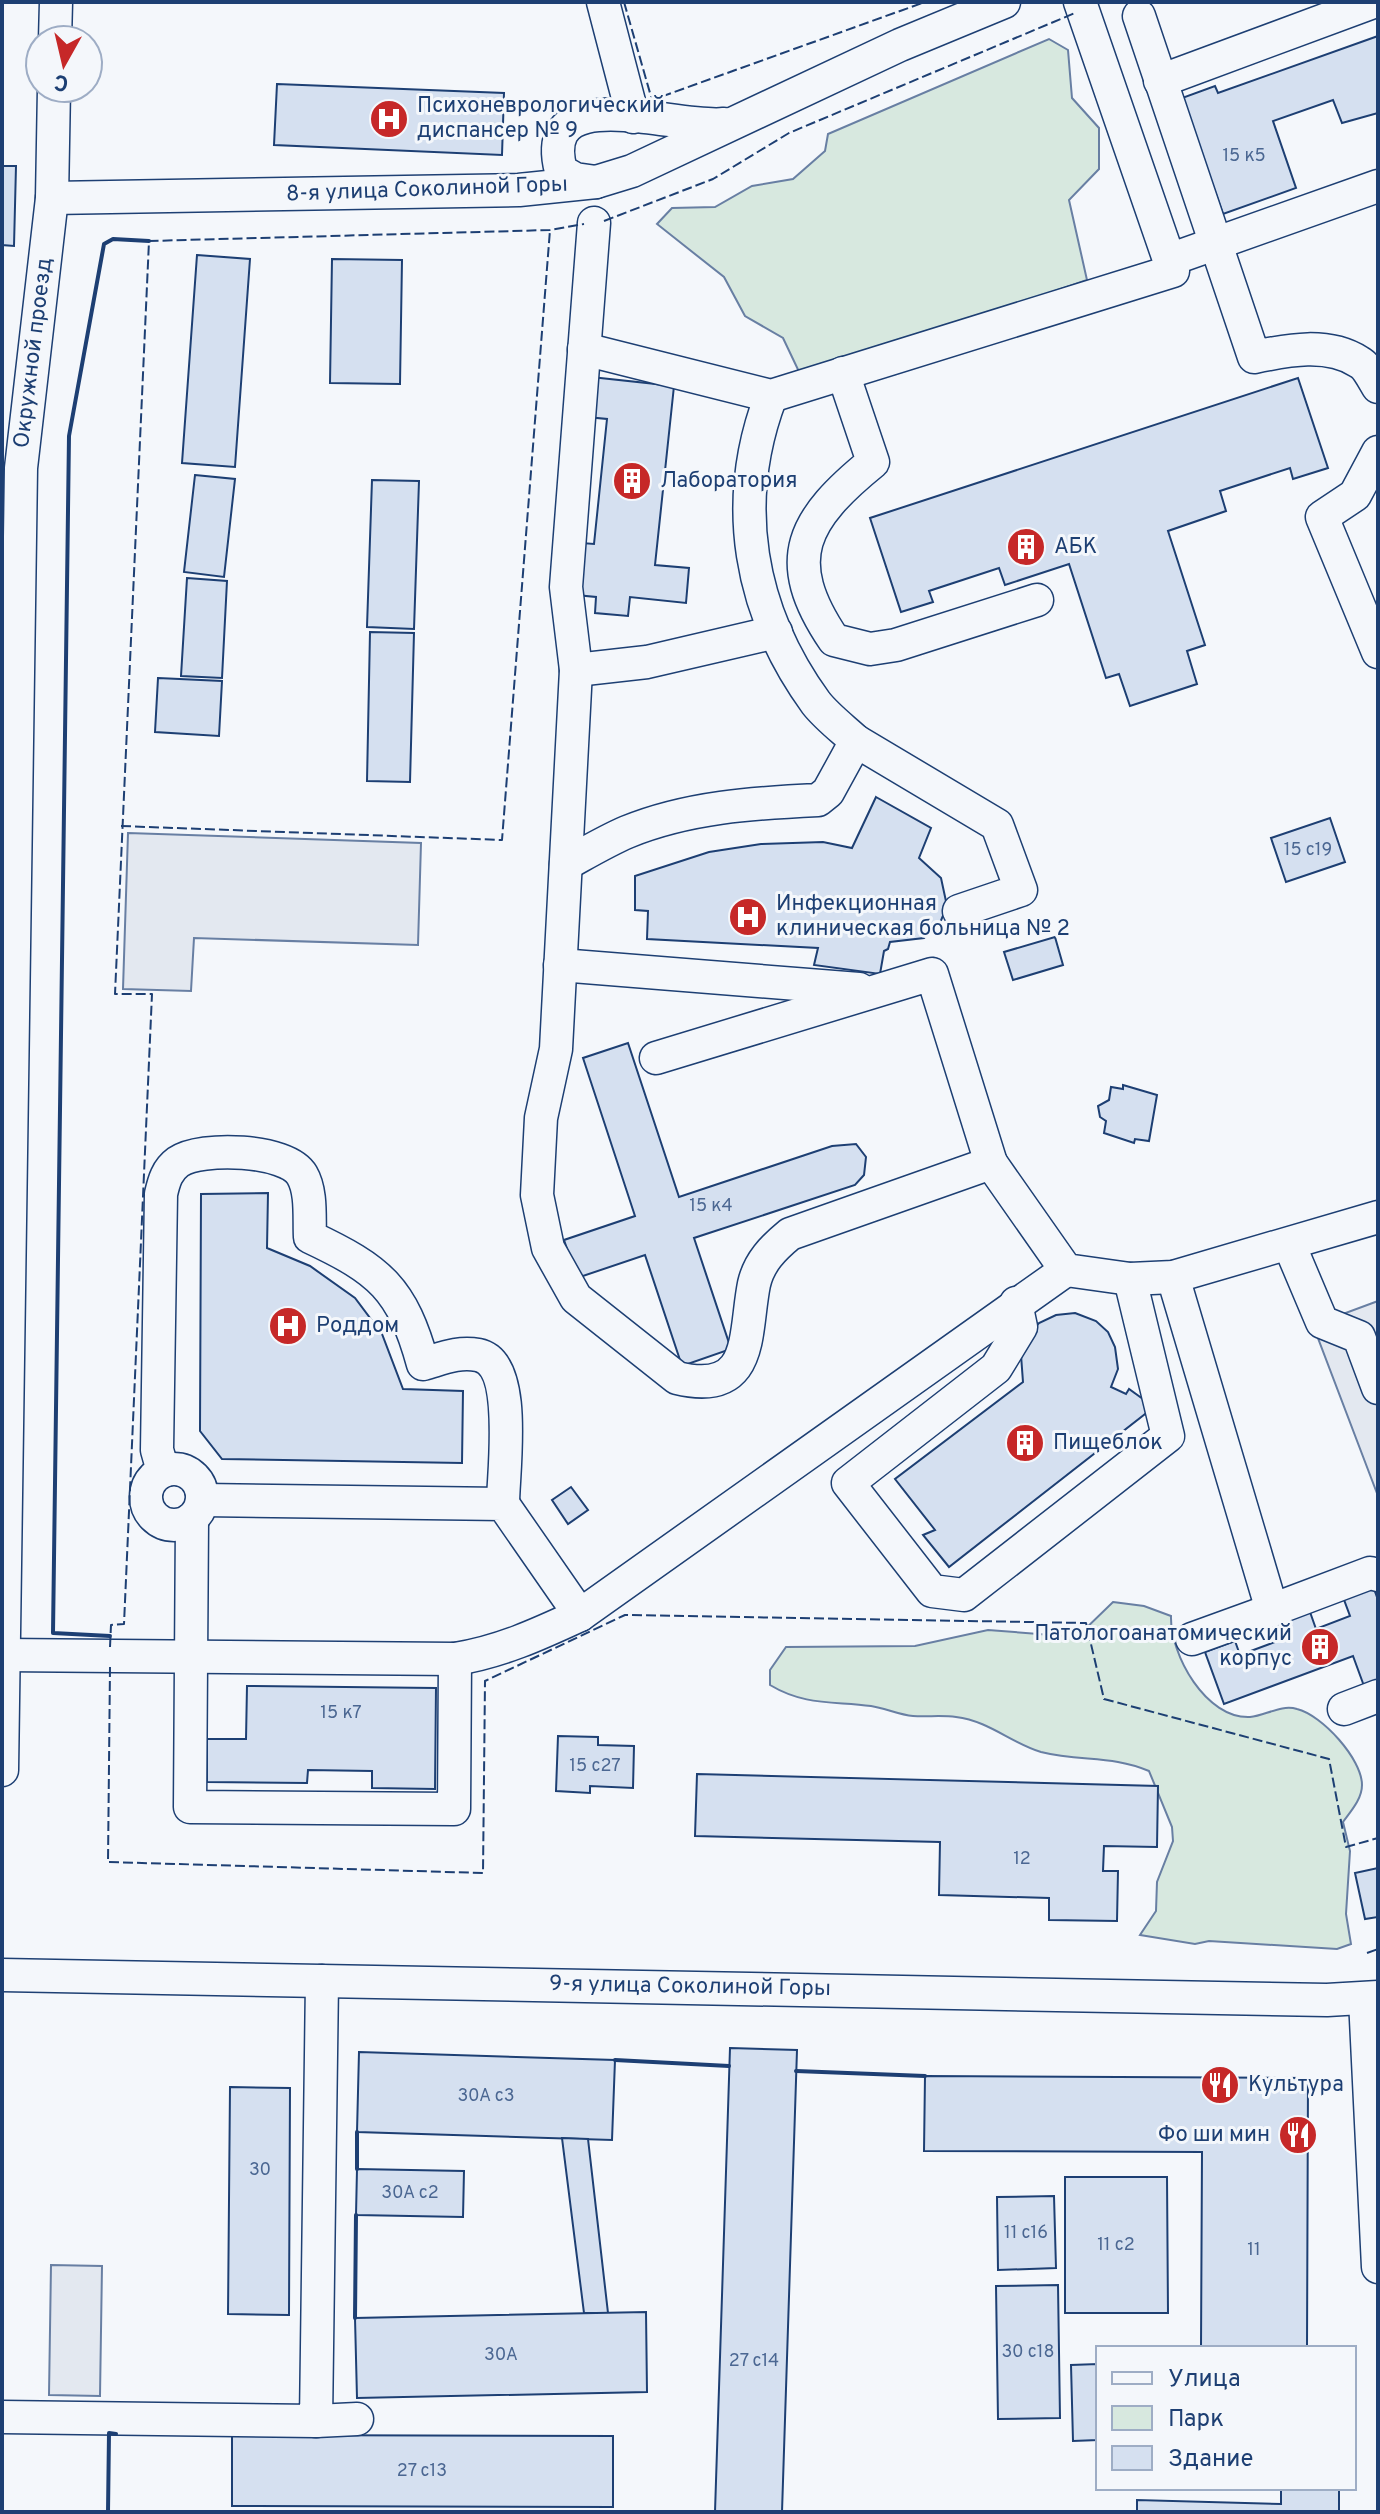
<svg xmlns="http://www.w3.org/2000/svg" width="1380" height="2514" font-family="Overpass,sans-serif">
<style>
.green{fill:#d7e8df;stroke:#687fa3;stroke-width:2}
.parking{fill:#e3e8f0;stroke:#687fa3;stroke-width:2}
.building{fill:#d5e0f0;stroke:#1d3f73;stroke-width:2}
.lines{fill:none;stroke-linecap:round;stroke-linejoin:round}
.minor-casing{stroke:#1d3f73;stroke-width:35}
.minor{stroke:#f4f7fb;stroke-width:32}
.fence{stroke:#1d3f73;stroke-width:2;stroke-dasharray:10 4;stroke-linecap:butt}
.wall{stroke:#1d3f73;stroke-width:4}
.labels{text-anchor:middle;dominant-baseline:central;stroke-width:6;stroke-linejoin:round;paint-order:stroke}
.number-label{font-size:18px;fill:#4b6792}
.poi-label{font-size:22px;fill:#1d3f73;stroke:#f4f7fb;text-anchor:start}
.street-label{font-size:22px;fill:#1d3f73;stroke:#f4f7fb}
</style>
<rect width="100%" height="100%" fill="#f4f7fb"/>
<!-- green -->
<g class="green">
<polygon points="1049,39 1068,50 1072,98 1099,128 1099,169 1069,200 1087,280 802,378 783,338 745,316 724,277 657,224 672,208 715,207 752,186 793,179 825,151 828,134"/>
<path d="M1113,1602L1144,1606L1171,1616C1170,1655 1206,1719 1250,1717C1265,1716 1281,1704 1297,1709C1322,1715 1362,1759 1362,1785C1362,1799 1351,1811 1343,1822L1350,1851L1346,1914L1351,1944L1337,1949L1209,1941L1195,1944L1140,1935L1156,1911L1157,1882L1173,1841L1172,1827L1149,1771C1112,1755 1081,1762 1041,1752C1011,1743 989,1721 956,1717C942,1715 927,1717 913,1716C899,1715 885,1708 871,1706C834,1701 805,1706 770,1685V1670L786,1647L915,1646L988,1630L1077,1637Z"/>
</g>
<!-- parking -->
<g class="parking">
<polygon points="128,833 421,843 418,945 194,938 191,991 123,989"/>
<polygon points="1378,1301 1378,1496 1313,1325"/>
<polygon points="51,2265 102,2266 100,2396 49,2395"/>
</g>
<!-- building -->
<g class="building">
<polygon points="1378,36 1378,113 1342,123 1333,100 1273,121 1296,188 1223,214 1182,98 1215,86 1218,93"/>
<polygon points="277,84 504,93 502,155 274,145"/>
<polygon points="2,166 16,166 14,246 2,245"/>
<polygon points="197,255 250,259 235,467 182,463"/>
<polygon points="332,259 402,260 400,384 330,383"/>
<polygon points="591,377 674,386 655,565 689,568 686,603 630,597 628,616 595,613 596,597 576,595 582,543 594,544 607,419 587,417"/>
<polygon points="1298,378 1328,468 1293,479 1290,468 1220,491 1226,511 1168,531 1205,645 1187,651 1197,684 1130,706 1119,674 1106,678 1069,564 1005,585 999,568 929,591 933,602 901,612 870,518"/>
<polygon points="195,475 235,479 224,577 184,572"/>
<polygon points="372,480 419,481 414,629 367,627"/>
<polygon points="187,578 227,581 222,678 181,676"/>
<polygon points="370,632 414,633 410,782 367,781"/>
<polygon points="158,678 222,681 219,736 155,732"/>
<polygon points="876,797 931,828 919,858 941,878 947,906 940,923 924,938 890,942 888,949 884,951 880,974 814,965 818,948 647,939 648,911 635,910 635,876 709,852 761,844 823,842 852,848"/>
<polygon points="1330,818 1345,862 1286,882 1271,838"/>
<polygon points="1055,937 1063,965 1013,980 1004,952"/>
<polygon points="628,1043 679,1197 832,1146 856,1144 866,1157 864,1175 855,1185 694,1238 731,1349 682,1366 645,1255 577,1278 564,1240 635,1216 583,1058"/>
<polygon points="1123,1085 1157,1095 1149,1141 1135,1139 1134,1143 1104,1133 1106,1121 1100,1117 1098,1106 1109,1100 1111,1087 1123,1089"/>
<polygon points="268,1193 267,1248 310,1266 355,1298 382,1334 403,1389 463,1391 462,1463 222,1459 200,1431 201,1194"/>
<polygon points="1075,1313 1096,1321 1108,1332 1115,1347 1118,1369 1111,1387 1126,1394 1129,1389 1154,1407 949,1567 923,1535 935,1530 895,1479 1023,1382 1021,1355 1027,1336 1039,1323 1056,1315"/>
<polygon points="571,1487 588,1510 568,1524 552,1500"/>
<polygon points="1373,1586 1378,1600 1378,1680 1364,1686 1353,1656 1224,1704 1205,1652 1235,1641 1240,1655 1275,1642 1269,1627 1310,1612 1316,1629 1350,1616 1343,1597"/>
<polygon points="247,1686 436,1688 435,1789 372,1788 372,1771 308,1770 307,1783 207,1782 207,1739 246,1739"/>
<polygon points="558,1736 598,1737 598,1745 634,1746 633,1788 590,1786 590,1793 556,1791"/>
<polygon points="697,1774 1158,1786 1157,1847 1104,1846 1103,1871 1118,1871 1117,1921 1049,1920 1049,1898 939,1895 940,1842 695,1836"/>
<polygon points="1378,1868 1378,1917 1365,1919 1355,1873"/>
<polygon points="730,2048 797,2050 782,2512 715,2512"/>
<polygon points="359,2052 615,2060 612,2140 357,2132"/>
<polygon points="925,2076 1308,2078 1307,2348 1201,2348 1202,2152 924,2151"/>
<polygon points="230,2087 290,2088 289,2315 228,2314"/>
<polygon points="562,2138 588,2139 608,2313 584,2313"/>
<polygon points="357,2169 464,2171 463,2217 356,2215"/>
<polygon points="1065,2177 1167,2177 1168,2313 1065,2313"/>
<polygon points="1054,2196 1056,2268 998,2270 997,2197"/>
<polygon points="1058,2285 1060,2418 998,2419 996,2286"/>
<polygon points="646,2312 647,2392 357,2398 355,2318"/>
<polygon points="1098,2364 1098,2440 1073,2441 1071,2365"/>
<polygon points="232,2435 613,2436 613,2507 232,2506"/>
<polygon points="1281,2488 1339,2488 1339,2512 1137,2512 1137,2500 1281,2504"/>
</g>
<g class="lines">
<!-- minor casing -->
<g class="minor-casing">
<g id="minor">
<polyline points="603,2 633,117"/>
<path d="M1139,16L1254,357C1288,350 1328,342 1359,362C1367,366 1373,379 1378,387"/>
<polyline points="55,40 56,2"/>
<polyline points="1160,81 1373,2"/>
<path d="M596,182L575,179L561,171C536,77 674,130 724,124"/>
<polyline points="52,198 519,190 596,182 632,171 900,45 1004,2"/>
<path d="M594,223L566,587L576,670L556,1049L541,1118L537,1195L548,1248L576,1298L677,1378C755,1397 744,1333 754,1284C759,1262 773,1248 790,1234L991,1163L932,974L656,1058"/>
<polyline points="1169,260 1378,186"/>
<polyline points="584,349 771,396 1173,271 1080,2"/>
<path d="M843,373L873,462C803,519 779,559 834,640L870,649L896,645L1037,600"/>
<polyline points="1378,452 1355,495 1322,517 1378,652"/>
<polyline points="576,670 647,662 776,632"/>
<polyline points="856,741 997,825 1021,890 959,911"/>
<path d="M566,864C586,853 606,841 627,832C688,807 754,803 818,800L828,792L856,741C843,729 827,717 816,703C749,611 730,503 771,396"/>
<polyline points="560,965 859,989"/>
<polyline points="991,1163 1066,1270 1130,1279 1173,1277 1378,1217"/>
<polyline points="1289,1244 1322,1322 1359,1337 1378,1388"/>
<polyline points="1173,1277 1272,1610 1370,1573 1378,1575"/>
<polyline points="1016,1303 1021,1327 996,1368 848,1483 932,1591 964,1595 1168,1436 1130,1279"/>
<circle cx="174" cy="1497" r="28"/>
<path d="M163,1471L157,1450L161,1194C164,1181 167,1170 178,1162C201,1146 287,1149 302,1175C312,1192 309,1218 310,1237C380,1270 402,1288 423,1364C441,1359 458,1351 478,1355C519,1363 503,1471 503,1504"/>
<polyline points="203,1500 503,1504 580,1615"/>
<polyline points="192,1519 190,1807 454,1809 455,1659"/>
<polyline points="1192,1639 1272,1610"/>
<path d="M4,1655L455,1659C500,1652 539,1634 580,1615L1066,1270"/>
<polyline points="1344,1709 1378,1696"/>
<polyline points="2,1770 21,468 52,198 54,88"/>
<polyline points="2,1975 1327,2000 1378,1997"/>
<polyline points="1365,1999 1378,2267"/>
<polyline points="2,2417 316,2421 322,1981"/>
<polyline points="316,2421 357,2419"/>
</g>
</g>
<!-- minor -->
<use href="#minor" class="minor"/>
<!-- fence -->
<g class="fence">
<polyline points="624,2 652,100 925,2"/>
<polyline points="604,221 713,179 789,133 1075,13"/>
<polyline points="121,826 502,840 550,230"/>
<polyline points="110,1647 111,1625 124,1624 152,994 115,994 149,241 550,230 584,224"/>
<polyline points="110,1667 108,1862 483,1873 485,1681 625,1615 1086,1623 1104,1699 1329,1759 1346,1847 1378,1838"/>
<polyline points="1367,1953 1378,1949"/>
</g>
<!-- wall -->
<g class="wall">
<polyline points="110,1636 53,1633 69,436 104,244 113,239 149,241"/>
<polyline points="615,2060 729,2066"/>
<polyline points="796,2071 925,2076"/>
<polyline points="357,2169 357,2132"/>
<polyline points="355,2318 356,2215"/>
<polyline points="108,2512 109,2433 116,2434"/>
</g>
</g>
<!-- icons -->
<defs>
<g id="hospital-disc" transform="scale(2)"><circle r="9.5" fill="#c62828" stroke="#f4f7fb"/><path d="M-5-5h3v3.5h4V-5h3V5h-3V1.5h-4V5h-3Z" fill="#fff"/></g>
<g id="building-disc" transform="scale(2)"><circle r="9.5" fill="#c62828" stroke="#f4f7fb"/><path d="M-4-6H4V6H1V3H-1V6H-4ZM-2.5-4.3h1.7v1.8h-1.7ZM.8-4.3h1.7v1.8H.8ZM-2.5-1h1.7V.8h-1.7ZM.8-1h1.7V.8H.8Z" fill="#fff"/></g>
<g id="restaurant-disc" transform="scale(2)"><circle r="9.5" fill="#c62828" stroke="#f4f7fb"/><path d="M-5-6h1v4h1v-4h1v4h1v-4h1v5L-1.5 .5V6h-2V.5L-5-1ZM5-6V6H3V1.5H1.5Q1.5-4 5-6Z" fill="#fff"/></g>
</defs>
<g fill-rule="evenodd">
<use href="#hospital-disc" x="389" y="119"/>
<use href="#building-disc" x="632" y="481"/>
<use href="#building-disc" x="1026" y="547"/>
<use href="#hospital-disc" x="748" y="917"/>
<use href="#hospital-disc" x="288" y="1326"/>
<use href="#building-disc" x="1025" y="1443"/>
<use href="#building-disc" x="1320" y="1647"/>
<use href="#restaurant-disc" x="1220" y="2085"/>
<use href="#restaurant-disc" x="1298" y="2135"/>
</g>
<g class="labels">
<!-- number labels -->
<g class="number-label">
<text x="1244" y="156">15 к5</text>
<text x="1308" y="850">15 с19</text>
<text x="711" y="1206">15 к4</text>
<text x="341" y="1713">15 к7</text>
<text x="595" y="1766">15 с27</text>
<text x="1022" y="1859">12</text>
<text x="486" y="2096">30А с3</text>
<text x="260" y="2170">30</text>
<text x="410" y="2193">30А с2</text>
<text x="1026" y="2233">11 с16</text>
<text x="1116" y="2245">11 с2</text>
<text x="1254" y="2250">11</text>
<text x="1028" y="2352">30 с18</text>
<text x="501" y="2355">30А</text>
<text x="754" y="2361">27 с14</text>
<text x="422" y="2471">27 с13</text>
</g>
<!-- poi labels -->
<g class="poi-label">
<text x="417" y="106">Психоневрологический<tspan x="417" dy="25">диспансер № 9</tspan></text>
<text x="660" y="481">Лаборатория</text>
<text x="1054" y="547">АБК</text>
<text x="776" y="904">Инфекционная<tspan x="776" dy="25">клиническая больница № 2</tspan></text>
<text x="316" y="1326">Роддом</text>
<text x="1053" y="1443">Пищеблок</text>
<text x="1292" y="1634" text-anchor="end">Патологоанатомический<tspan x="1292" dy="25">корпус</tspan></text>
<text x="1248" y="2085">Культура</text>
<text x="1270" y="2135" text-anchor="end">Фо ши мин</text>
</g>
<!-- street labels -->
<g class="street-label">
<text transform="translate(427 190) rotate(-2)">8-я улица Соколиной Горы</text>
<text transform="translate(34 353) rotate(-83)">Окружной проезд</text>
<text transform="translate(690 1987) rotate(1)">9-я улица Соколиной Горы</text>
</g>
</g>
<!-- border -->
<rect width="1380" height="2514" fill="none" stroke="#1d3f73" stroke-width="8"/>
<!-- legend -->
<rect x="1096" y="2346" width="260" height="144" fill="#f4f7fb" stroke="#9eadc5" stroke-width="2"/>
<rect x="1112" y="2372" width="40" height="12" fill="#f4f7fb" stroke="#9eadc5" stroke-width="2"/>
<text x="1168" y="2386" font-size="24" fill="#1d3f73">Улица</text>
<rect x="1112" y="2406" width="40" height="24" fill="#d7e8df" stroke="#9eadc5" stroke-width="2"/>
<text x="1168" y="2426" font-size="24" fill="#1d3f73">Парк</text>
<rect x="1112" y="2446" width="40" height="24" fill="#d5e0f0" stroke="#9eadc5" stroke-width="2"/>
<text x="1168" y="2466" font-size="24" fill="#1d3f73">Здание</text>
<!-- north arrow -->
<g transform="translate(64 64) rotate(188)"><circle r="38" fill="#f4f7fb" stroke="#9eadc5" stroke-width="2"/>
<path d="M0-6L14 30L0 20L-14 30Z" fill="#c62828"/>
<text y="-12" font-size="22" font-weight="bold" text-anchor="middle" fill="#1d3f73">С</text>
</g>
</svg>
